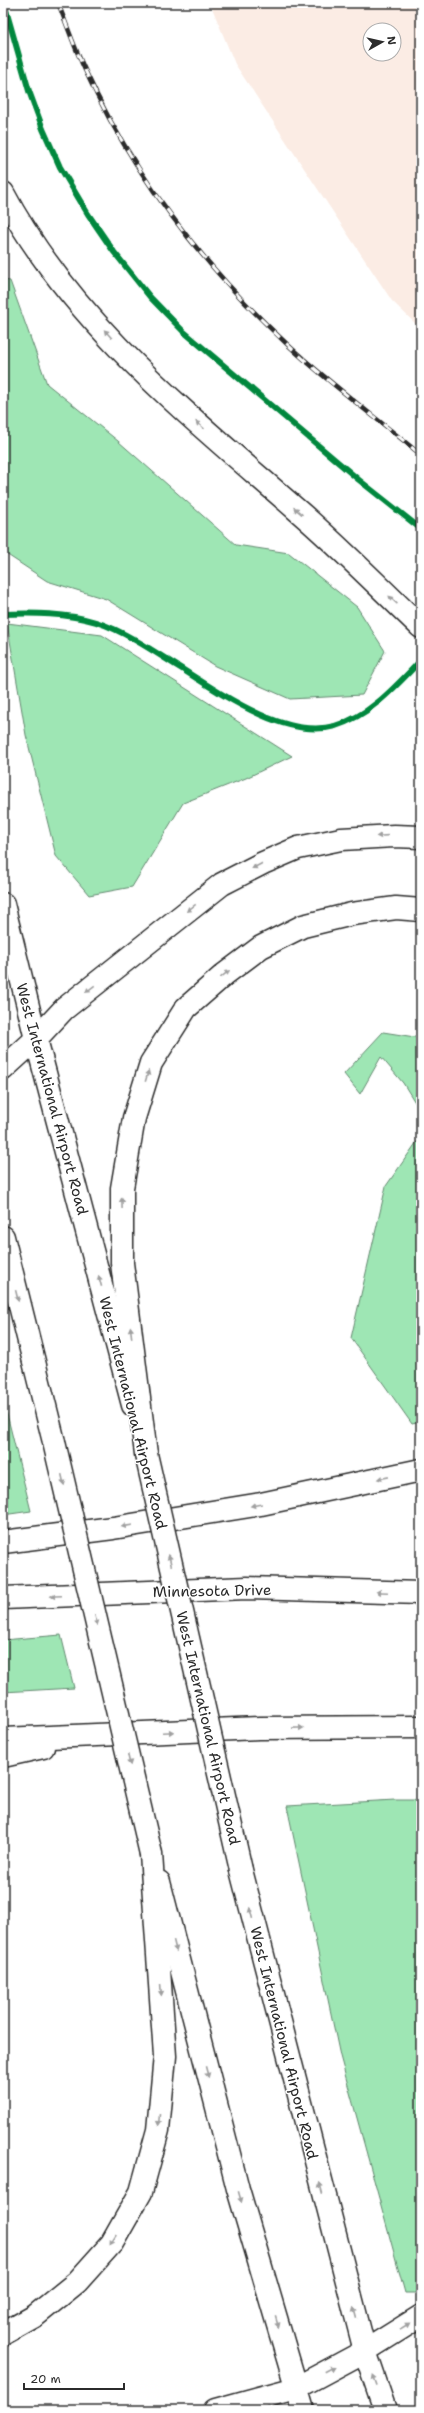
<svg xmlns="http://www.w3.org/2000/svg" width="424" height="2413" font-family="'Shantell Sans',sans-serif">
<style>
.built{fill:#fbece4;fill-rule:evenodd}
.green{fill:#9ee6b4;stroke:#648870}
.lines{fill:none;stroke-linecap:round;stroke-linejoin:round}
.primary-casing{stroke:#2b2b2b;stroke-width:25}
.motorway-casing{stroke:#2b2b2b;stroke-width:25}
.primary{stroke:#fff;stroke-width:22}
.motorway{stroke:#fff;stroke-width:22}
.rail-casing{stroke:#2b2b2b;stroke-width:4.5}
.rail{stroke:#fff;stroke-width:3;stroke-dasharray:9;stroke-linecap:butt}
.primary-bridge-casing{stroke:#2b2b2b;stroke-width:25;stroke-linecap:butt}
.primary-bridge{stroke:#fff;stroke-width:22}
.cycleway-casing{stroke:#fff;stroke-width:8}
.cycleway{stroke:#00873e;stroke-width:6}
.oneway{fill:#a0a0a0}
.labels{text-anchor:middle;dominant-baseline:central;stroke-width:3;stroke-linejoin:round;paint-order:stroke}
.street-label{font-size:15px;fill:#2b2b2b;stroke:#fff}
</style>
<rect width="100%" height="100%" fill="#fff"/>
<filter id="ink" filterUnits="userSpaceOnUse"><feTurbulence type="fractalNoise" baseFrequency=".025" numOctaves="2"/><feDisplacementMap in="SourceGraphic" scale="8" xChannelSelector="R" yChannelSelector="G"/><feConvolveMatrix kernelMatrix="1 2 1 2 8 2 1 2 1" color-interpolation-filters="sRGB"/></filter>
<g filter="url(#ink)">
<!-- built -->
<path class="built" d="M210,3H421V329L392,301L235,64ZM370,30H394V54H370Z"/>
<!-- green -->
<g class="green">
<polygon points="3,280 10,281 47,384 118,441 236,545 289,553 357,607 385,651 362,695 290,699 215,666 106,599 47,581 3,552"/>
<polygon points="7,623 102,635 292,756 246,778 183,803 132,887 89,895 56,856 26,735"/>
<polygon points="383,1032 421,1038 421,1112 403,1083 381,1057 360,1094 344,1074"/>
<polygon points="421,1136 421,1422 412,1424 351,1338 386,1186"/>
<polygon points="3,1398 31,1511 3,1515"/>
<polygon points="61,1635 74,1688 3,1692 3,1640"/>
<polygon points="395,1800 421,1800 420,2293 405,2293 340,2056 287,1806"/>
</g>
<g class="lines">
<!-- primary casing -->
<g class="primary-casing">
<g id="primary">
<polyline points="3,904 36,1039 133,1405"/>
<polyline points="3,1237 54,1442"/>
<polyline points="241,1870 365,2351 385,2410"/>
<polyline points="159,1882 238,2189 303,2410"/>
<polyline points="215,2410 296,2388 365,2351"/>
</g>
</g>
<!-- motorway casing -->
<g class="motorway-casing">
<g id="motorway">
<path d="M3,193C71,322 190,416 297,510C340,547 380,588 421,627"/>
<polyline points="3,1069 36,1039 64,1009 222,884 263,863 298,848 341,839 394,836 421,837"/>
<polyline points="146,1454 122,1263 122,1188 134,1118 151,1063 186,1008 225,974 261,947 303,926 352,914 396,908 421,910"/>
<polyline points="3,1542 113,1528 261,1504 421,1470"/>
<polyline points="3,1598 247,1588 421,1593"/>
<polyline points="3,1739 259,1728 421,1727"/>
<polyline points="3,1756 43,1747"/>
<polyline points="3,2334 35,2316 77,2282 112,2243 141,2192 158,2130 165,2056 151,1854"/>
<polyline points="365,2351 421,2316"/>
</g>
</g>
<!-- primary -->
<use href="#primary" class="primary"/>
<!-- motorway -->
<use href="#motorway" class="motorway"/>
<!-- rail casing -->
<g class="rail-casing">
<path id="rail" d="M58,3C67,25 75,49 85,70C133,175 204,267 288,345C330,384 377,418 421,455"/>
</g>
<!-- rail -->
<use href="#rail" class="rail"/>
<!-- primary-bridge casing -->
<g class="primary-bridge-casing">
<g id="primary-bridge">
<polyline points="54,1442 151,1854"/>
<polyline points="146,1454 241,1870"/>
</g>
</g>
<!-- primary-bridge -->
<use href="#primary-bridge" class="primary-bridge"/>
<!-- cycleway casing -->
<g class="cycleway-casing">
<g id="cycleway">
<polyline points="4,3 29,91 43,129 60,167 88,214 114,252 150,297 183,331 359,480 421,529"/>
<path d="M3,614C33,613 67,613 96,622C164,643 263,746 335,726C370,716 397,685 421,660"/>
</g>
</g>
<!-- cycleway -->
<use href="#cycleway" class="cycleway"/>
</g>
<!-- one-way arrows -->
<defs><path id="oneway-solid" d="M-6-.8H1V-3.2L6.5 0L1 3.2V.8H-6Z"/></defs>
<g class="oneway">
<use href="#oneway-solid" transform="translate(108 334) rotate(-132)"/>
<use href="#oneway-solid" transform="translate(200 425) rotate(-138)"/>
<use href="#oneway-solid" transform="translate(298 511) rotate(-139)"/>
<use href="#oneway-solid" transform="translate(393 600) rotate(-137)"/>
<use href="#oneway-solid" transform="translate(382 836) rotate(176)"/>
<use href="#oneway-solid" transform="translate(257 866) rotate(152)"/>
<use href="#oneway-solid" transform="translate(191 908) rotate(142)"/>
<use href="#oneway-solid" transform="translate(225 974) rotate(-39)"/>
<use href="#oneway-solid" transform="translate(90 989) rotate(142)"/>
<use href="#oneway-solid" transform="translate(147 1076) rotate(-73)"/>
<use href="#oneway-solid" transform="translate(122 1203) rotate(-91)"/>
<use href="#oneway-solid" transform="translate(100 1281) rotate(-105)"/>
<use href="#oneway-solid" transform="translate(17 1296) rotate(76)"/>
<use href="#oneway-solid" transform="translate(131 1332) rotate(-97)"/>
<use href="#oneway-solid" transform="translate(383 1478) rotate(169)"/>
<use href="#oneway-solid" transform="translate(63 1480) rotate(77)"/>
<use href="#oneway-solid" transform="translate(256 1505) rotate(170)"/>
<use href="#oneway-solid" transform="translate(127 1526) rotate(171)"/>
<use href="#oneway-solid" transform="translate(170 1560) rotate(-103)"/>
<use href="#oneway-solid" transform="translate(382 1592) rotate(-178)"/>
<use href="#oneway-solid" transform="translate(56 1596) rotate(178)"/>
<use href="#oneway-solid" transform="translate(96 1620) rotate(77)"/>
<use href="#oneway-solid" transform="translate(298 1728) rotate(-1)"/>
<use href="#oneway-solid" transform="translate(168 1732) rotate(-2)"/>
<use href="#oneway-solid" transform="translate(129 1760) rotate(77)"/>
<use href="#oneway-solid" transform="translate(251 1913) rotate(-104)"/>
<use href="#oneway-solid" transform="translate(175 1946) rotate(76)"/>
<use href="#oneway-solid" transform="translate(161 1990) rotate(86)"/>
<use href="#oneway-solid" transform="translate(207 2072) rotate(75)"/>
<use href="#oneway-solid" transform="translate(159 2120) rotate(95)"/>
<use href="#oneway-solid" transform="translate(321 2188) rotate(-105)"/>
<use href="#oneway-solid" transform="translate(240 2197) rotate(74)"/>
<use href="#oneway-solid" transform="translate(113 2240) rotate(123)"/>
<use href="#oneway-solid" transform="translate(355 2313) rotate(-105)"/>
<use href="#oneway-solid" transform="translate(277 2322) rotate(74)"/>
<use href="#oneway-solid" transform="translate(405 2326) rotate(-32)"/>
<use href="#oneway-solid" transform="translate(330 2369) rotate(-28)"/>
<use href="#oneway-solid" transform="translate(375 2380) rotate(-110)"/>
</g>
</g>
<g class="labels">
<!-- street labels -->
<g class="street-label">
<text transform="translate(52 1099) rotate(75)">West International Airport Road</text>
<text transform="translate(133 1413) rotate(76)">West International Airport Road</text>
<text transform="translate(212 1591) rotate(-1)">Minnesota Drive</text>
<text transform="translate(208 1728) rotate(77)">West International Airport Road</text>
<text transform="translate(284 2043) rotate(76)">West International Airport Road</text>
</g>
</g>
<!-- margin -->
<rect width="424" height="2413" fill="none" stroke="#fff" stroke-width="16"/>
<rect x="8" y="8" width="408" height="2397" fill="none" stroke="#2b2b2b" stroke-width="1.5" filter="url(#ink)"/>
<!-- north arrow -->
<g transform="translate(382 42) rotate(82)"><circle r="19" fill="#ffffff" stroke="#aaaaaa"/>
<path d="M0-3L7 15L0 10L-7 15Z" fill="#2b2b2b"/>
<text y="-6" font-size="11" font-weight="bold" text-anchor="middle" fill="#2b2b2b">N</text>
</g>
<!-- scale -->
<path d="M24 2383v6h100v-6" fill="none" stroke="#2b2b2b" stroke-width="2"/>
<text x="30" y="2383" font-size="12" fill="#2b2b2b" stroke="#ffffff" stroke-width="3" paint-order="stroke">20 m</text>
</svg>
